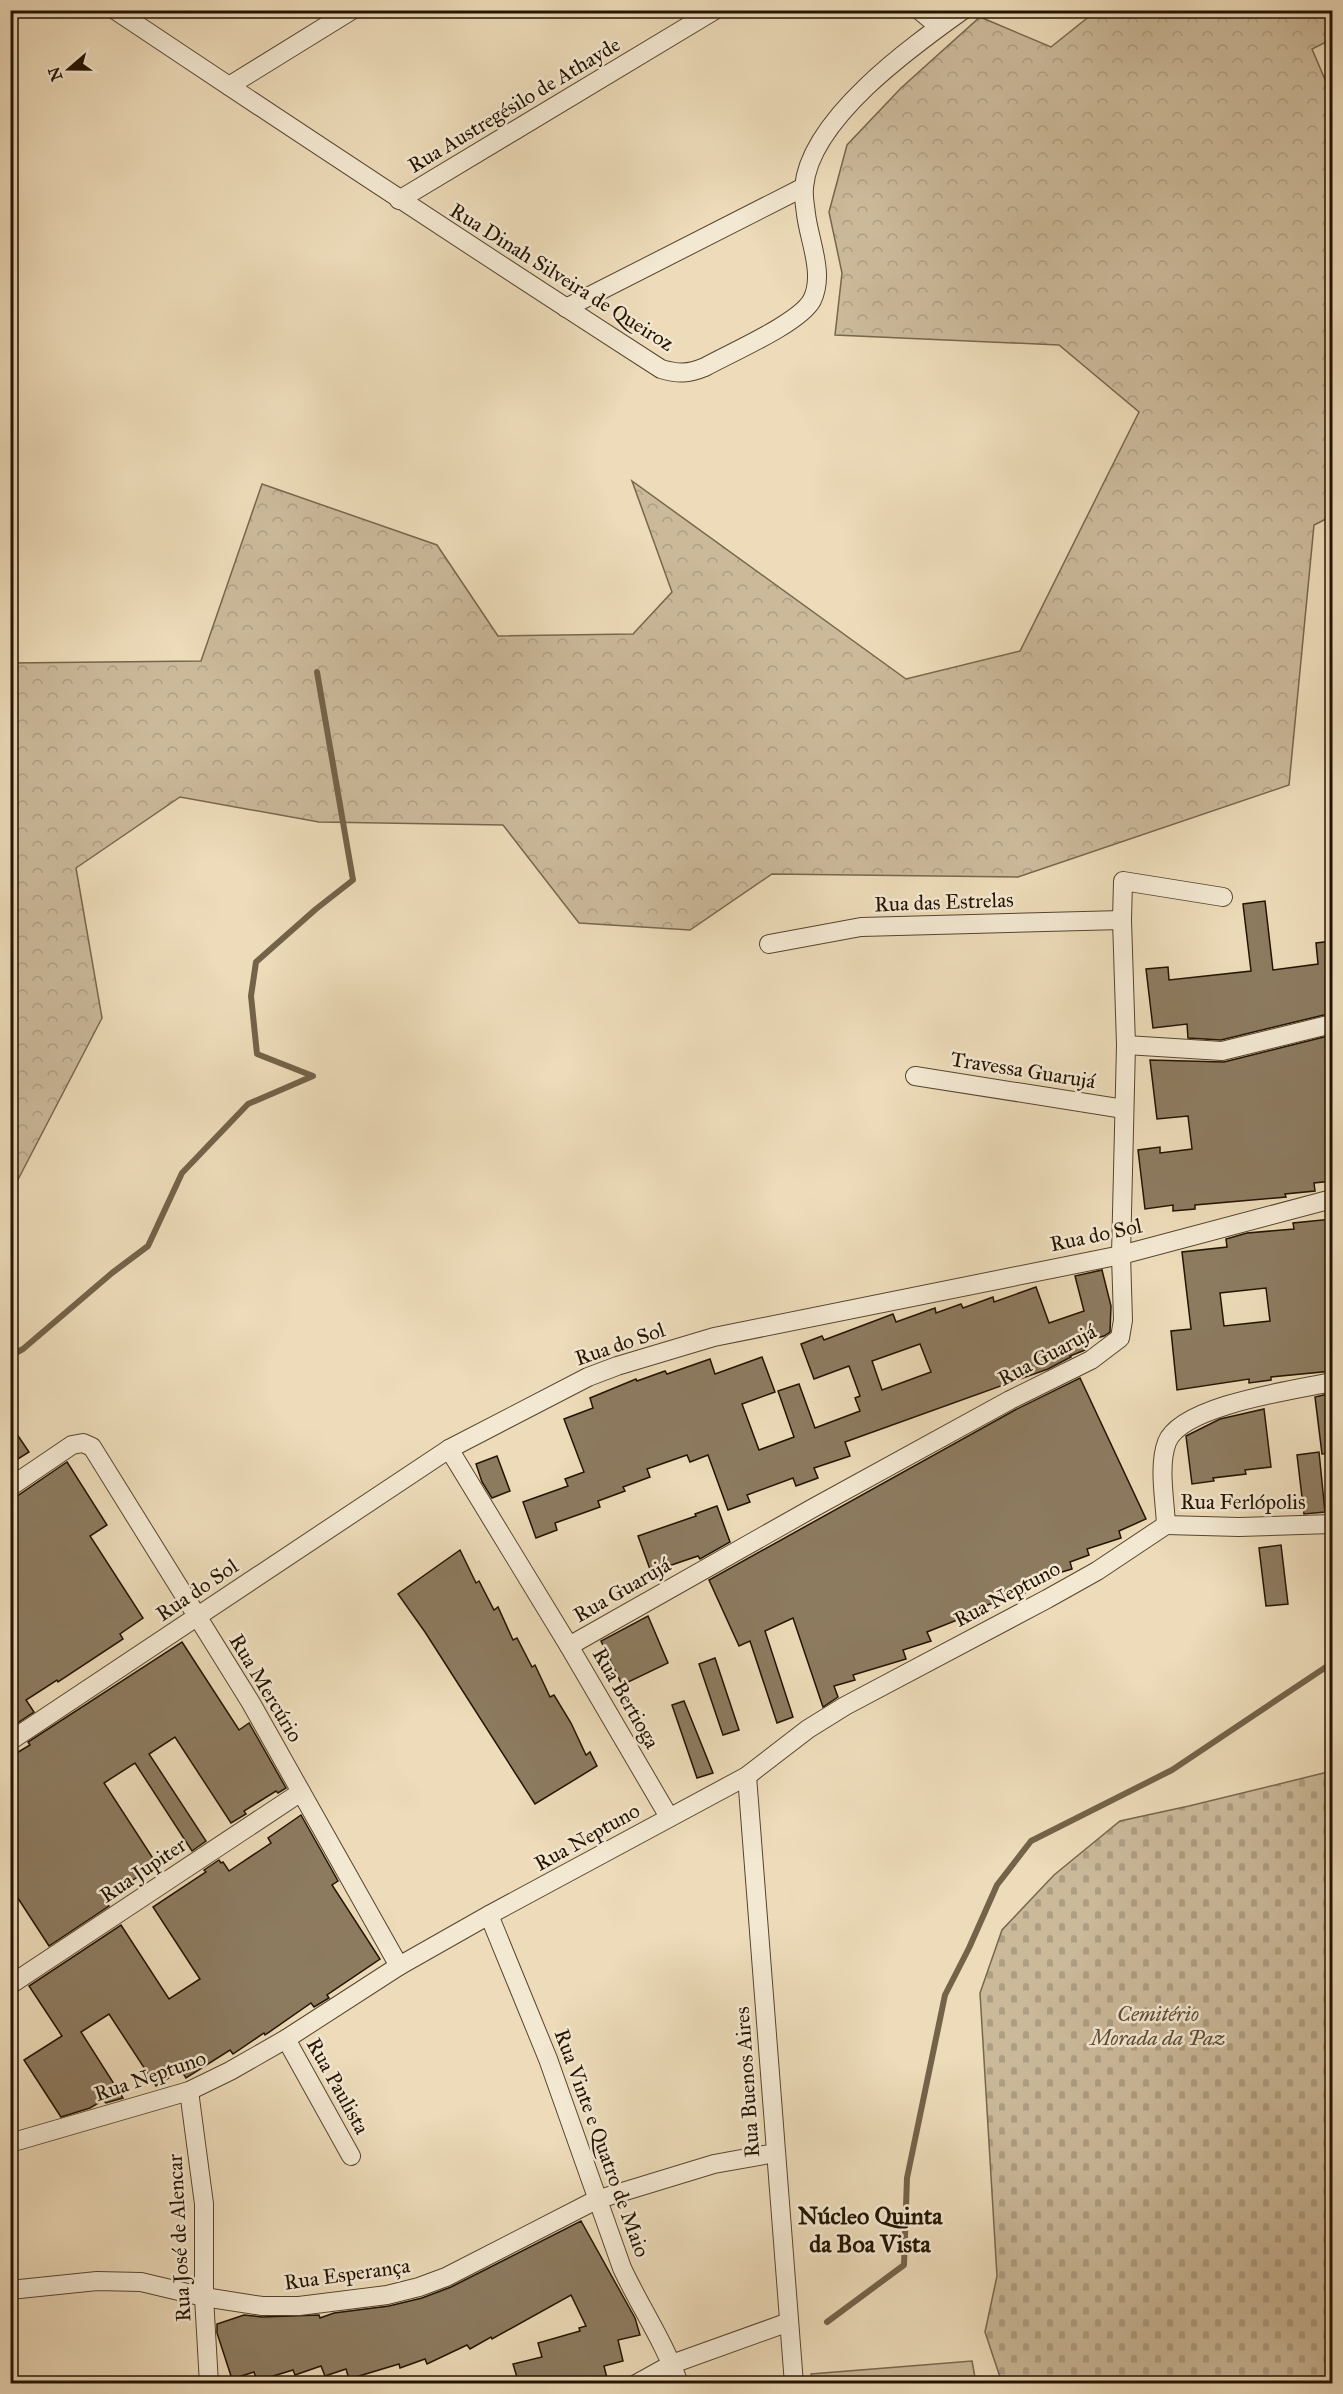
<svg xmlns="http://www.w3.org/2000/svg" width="1343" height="2394" font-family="'IM FELL Great Primer',serif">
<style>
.forest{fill:url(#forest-crowns);stroke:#78664d;stroke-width:1.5}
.cemetery{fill:url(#cemetery-stones);stroke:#78664d;stroke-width:1.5}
.garden{fill:#cbb99a;stroke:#78664d;stroke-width:1.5}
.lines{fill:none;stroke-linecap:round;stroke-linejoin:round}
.stream{stroke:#746249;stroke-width:6}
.building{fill:#8d7b60;stroke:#241300;stroke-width:1.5;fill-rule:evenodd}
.street-casing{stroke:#56452e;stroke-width:20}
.street{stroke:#f3e8d2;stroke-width:18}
.labels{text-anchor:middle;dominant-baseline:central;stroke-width:5;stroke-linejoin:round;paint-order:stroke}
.street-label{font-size:21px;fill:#241300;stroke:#f3e8d2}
.park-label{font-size:21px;font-style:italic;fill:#5e4d36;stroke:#f3e8d2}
.quarter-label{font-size:24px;font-weight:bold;fill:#241300;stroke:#f3e8d2}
</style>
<defs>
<pattern id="forest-crowns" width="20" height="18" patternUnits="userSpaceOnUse" patternTransform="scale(1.5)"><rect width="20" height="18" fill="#cbb99a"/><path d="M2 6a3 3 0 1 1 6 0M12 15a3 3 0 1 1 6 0" fill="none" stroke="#ae9e83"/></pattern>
<pattern id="cemetery-stones" width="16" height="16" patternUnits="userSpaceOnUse" patternTransform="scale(1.5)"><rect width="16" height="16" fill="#cbb99a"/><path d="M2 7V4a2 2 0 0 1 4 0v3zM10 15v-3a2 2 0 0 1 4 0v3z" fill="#ae9e83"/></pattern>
</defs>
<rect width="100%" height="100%" fill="#eddbb9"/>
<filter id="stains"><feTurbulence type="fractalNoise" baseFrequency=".00333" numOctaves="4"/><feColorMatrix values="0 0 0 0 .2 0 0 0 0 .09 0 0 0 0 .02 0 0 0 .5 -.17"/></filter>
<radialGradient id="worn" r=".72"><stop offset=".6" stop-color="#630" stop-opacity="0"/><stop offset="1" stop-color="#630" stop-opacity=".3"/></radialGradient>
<!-- forest -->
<polygon class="forest" points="1096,11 1332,11 1332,39 1312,49 1332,96 1332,516 1314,525 1289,785 1018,877 772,874 690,930 579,923 503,825 319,822 180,797 76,868 102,1018 11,1193 11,663 201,661 262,484 437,545 498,636 633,634 672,592 632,481 906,679 1020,651 1139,412 1059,345 835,335 842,273 829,212 847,145 901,88 980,17 1051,47"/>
<!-- cemetery -->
<polygon class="cemetery" points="1332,1771 1332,2383 1002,2383 985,2332 997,2276 980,1993 1002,1930 1054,1875 1120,1821 1189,1806"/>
<!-- garden -->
<polygon class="garden" points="972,2361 976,2383 812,2383 811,2374"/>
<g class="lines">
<!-- stream -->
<g class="stream">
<polyline points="10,1356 23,1349 112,1273 148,1246 182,1173 248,1104 313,1076 257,1054 251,996 256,962 316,909 353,880 317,672"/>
<polyline points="827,2322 904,2265 907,2178 945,1995 969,1948 997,1885 1031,1841 1172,1770 1332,1663"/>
</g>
</g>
<!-- building -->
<g class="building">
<polygon points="1265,901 1273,970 1318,964 1316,943 1332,941 1332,1013 1221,1040 1188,1038 1187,1024 1153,1028 1146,969 1168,967 1169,980 1251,971 1243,904"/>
<polygon points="1332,1035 1332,1181 1314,1183 1315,1191 1285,1194 1286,1197 1195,1205 1195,1209 1173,1211 1173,1205 1145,1209 1138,1150 1160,1147 1160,1153 1192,1149 1188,1116 1157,1119 1150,1060 1224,1062"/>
<path d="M1332,1219V1371L1271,1377V1380L1249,1383V1379L1177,1390L1171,1331L1191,1329L1182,1252L1227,1247L1226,1239L1247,1233L1294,1229L1293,1223ZM1266,1288L1270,1321L1224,1326L1220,1293Z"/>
<path d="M1102,1270L1111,1306L1110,1332L1104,1336L1085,1341L1088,1348L1085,1350L1070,1356L1071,1357L1048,1369L845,1442L850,1456L814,1468L818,1478L796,1486L793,1478L747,1495L750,1502L728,1510L708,1455L690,1462L687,1455L647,1469L650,1477L623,1487L625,1491L598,1501L600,1507L555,1523L557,1530L536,1538L523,1502L568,1486L565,1479L584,1472L564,1419L593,1408L590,1398L636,1379L637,1381L665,1371L667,1374L710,1359L715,1374L762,1357L775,1392L742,1404L759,1450L794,1437L778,1391L799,1384L815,1428L860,1411L855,1398L860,1396L849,1366L814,1379L801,1344L822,1336L824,1340L893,1314L896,1322L935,1308L936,1313L961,1304L963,1308L993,1297L994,1302L1036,1287L1049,1323L1084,1311L1075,1276ZM920,1344L931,1372L882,1390L872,1361Z"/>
<polygon points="1080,1378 1146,1519 1119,1531 1121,1538 1087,1549 1089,1555 1070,1562 1072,1569 1045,1577 1046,1581 1023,1588 1025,1593 978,1608 980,1611 927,1632 931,1641 903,1650 906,1659 853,1675 855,1680 834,1686 838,1697 823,1707 793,1618 765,1631 793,1717 777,1723 750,1641 739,1646 709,1580 1015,1410"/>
<polygon points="1332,1393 1332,1453 1322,1454 1315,1397"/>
<polygon points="1264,1409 1271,1467 1245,1470 1246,1474 1213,1478 1214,1481 1192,1484 1186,1436 1220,1419"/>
<polygon points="10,1424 29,1452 10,1464"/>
<polygon points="1319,1452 1325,1512 1304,1514 1297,1455"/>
<polygon points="497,1456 510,1491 492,1498 482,1482 476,1464"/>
<polygon points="67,1462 107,1525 90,1536 143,1618 120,1634 123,1639 58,1682 57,1680 26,1700 34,1712 16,1724 10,1715 10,1501"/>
<polygon points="717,1506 730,1542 700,1559 698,1556 651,1572 638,1536 696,1516 695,1514"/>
<polygon points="1281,1545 1288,1604 1266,1606 1259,1548"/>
<polygon points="460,1550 476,1583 479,1581 494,1610 498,1607 513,1640 517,1638 532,1667 535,1665 550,1697 554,1695 571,1723 586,1755 590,1752 597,1766 535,1804 425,1632 398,1594"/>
<polygon points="648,1616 668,1663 622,1685 601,1641"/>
<polygon points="182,1642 239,1730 249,1723 286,1788 278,1793 276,1791 244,1811 246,1814 231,1823 175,1737 149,1754 206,1841 192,1851 135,1763 104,1783 158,1866 143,1876 142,1874 105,1899 109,1906 49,1946 10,1886 10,1757 30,1745 28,1742"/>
<polygon points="715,1658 739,1730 723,1735 699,1664"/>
<polygon points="684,1701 713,1773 697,1778 672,1705"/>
<polygon points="301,1815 338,1881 332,1885 380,1959 327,1995 329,1998 314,2007 311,2003 265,2035 264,2033 233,2054 230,2050 186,2078 181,2070 156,2086 109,2014 81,2032 123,2098 106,2103 103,2100 90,2108 61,2117 24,2060 62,2036 29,1986 121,1925 169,1999 200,1979 153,1907 206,1872 204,1870 219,1860 221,1863 223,1862 229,1871 271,1843 268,1838"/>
<polygon points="581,2221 635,2318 640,2335 618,2340 623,2361 604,2366 607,2378 586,2384 519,2384 513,2364 542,2357 538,2343 580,2331 579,2328 586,2326 571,2295 492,2339 491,2337 470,2349 467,2345 427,2364 425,2359 400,2368 399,2364 349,2379 346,2369 325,2376 321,2366 295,2375 293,2370 257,2381 254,2372 232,2379 217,2333 217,2324 244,2315 262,2317 319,2315 320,2318 334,2313 389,2306 422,2298 451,2287"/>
</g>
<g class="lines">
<!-- street casing -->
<g class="street-casing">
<g id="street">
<path d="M115,10C296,131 478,251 661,369C678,374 688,374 705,367C730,353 800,323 812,300C825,274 809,240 806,214C805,205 803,195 804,187C810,119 911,47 963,10"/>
<polyline points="919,10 939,27"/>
<polyline points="229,86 352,10"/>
<polyline points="399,200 715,10"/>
<polyline points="566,308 804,187"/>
<polyline points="769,944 861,927 1122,920"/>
<polyline points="1126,1045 1222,1051 1332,1024"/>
<polyline points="915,1076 1124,1109"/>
<path d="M1332,1382C1295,1390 1182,1405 1167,1442C1158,1466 1165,1500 1166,1525L1239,1527L1332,1524"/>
<polyline points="449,1449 569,1646 669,1817"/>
<polyline points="10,1487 72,1445 83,1443 92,1447 251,1703 399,1966"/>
<polyline points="569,1646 813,1508 1010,1400 1091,1360 1120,1338 1123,1320 1121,1255 1126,1045 1122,920 1123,881 1223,897"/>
<polyline points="10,1741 449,1449 588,1377 617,1366 714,1337 1121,1255 1332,1199"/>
<polyline points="747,1776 794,2384"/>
<path d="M489,1915L548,2059L622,2268C640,2307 665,2343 679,2384"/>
<polyline points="10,1985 301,1792"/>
<polyline points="286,2039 351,2156"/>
<polyline points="189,2091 204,2204 204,2297 209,2384"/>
<polyline points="10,2143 189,2091 230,2071 286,2039 399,1966 489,1915 747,1776 808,1729 845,1706 1047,1599 1097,1571 1166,1525"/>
<polyline points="10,2290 97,2281 141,2282 204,2297 262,2306 299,2306 387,2295 419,2287 446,2277 596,2200 714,2164 775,2153"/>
<polyline points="636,2384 672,2364 789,2322"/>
</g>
</g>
<!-- street -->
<use href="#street" class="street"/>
</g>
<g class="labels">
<!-- street labels -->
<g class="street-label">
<text transform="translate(514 105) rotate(-31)">Rua Austregésilo de Athayde</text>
<text transform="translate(562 277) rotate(32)">Rua Dinah Silveira de Queiroz</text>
<text transform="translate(944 902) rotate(-2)">Rua das Estrelas</text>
<text transform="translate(1023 1070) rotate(9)">Travessa Guarujá</text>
<text transform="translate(1096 1235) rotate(-12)">Rua do Sol</text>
<text transform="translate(620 1344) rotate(-19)">Rua do Sol</text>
<text transform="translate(1047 1355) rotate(-28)">Rua Guarujá</text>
<text x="1243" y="1502">Rua Ferlópolis</text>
<text transform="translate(197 1590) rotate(-34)">Rua do Sol</text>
<text transform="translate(622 1590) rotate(-30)">Rua Guarujá</text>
<text transform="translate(1007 1594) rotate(-28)">Rua Neptuno</text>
<text transform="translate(266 1688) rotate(59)">Rua Mercúrio</text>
<text transform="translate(626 1698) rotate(60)">Rua Bertioga</text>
<text transform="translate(587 1837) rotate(-29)">Rua Neptuno</text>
<text transform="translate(143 1870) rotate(-34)">Rua Jupiter</text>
<text transform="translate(150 2076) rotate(-19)">Rua Neptuno</text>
<text transform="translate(747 2082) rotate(-94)">Rua Buenos Aires</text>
<text transform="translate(338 2086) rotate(61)">Rua Paulista</text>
<text transform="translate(602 2143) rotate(70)">Rua Vinte e Quatro de Maio</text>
<text transform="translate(179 2238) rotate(-93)">Rua José de Alencar</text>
<text transform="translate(347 2274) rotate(-8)">Rua Esperança</text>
</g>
<!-- park labels -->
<g class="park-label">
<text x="1158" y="2014">Cemitério<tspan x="1158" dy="24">Morada da Paz</tspan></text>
</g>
<!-- quarter labels -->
<g class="quarter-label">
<text x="870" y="2216">Núcleo Quinta<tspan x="870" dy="28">da Boa Vista</tspan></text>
</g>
</g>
<!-- margin -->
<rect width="1343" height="2394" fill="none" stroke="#eddbb9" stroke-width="36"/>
<rect x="12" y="12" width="1319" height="2370" fill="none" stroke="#241300" stroke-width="3"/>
<rect x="18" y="18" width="1307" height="2358" fill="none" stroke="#241300" stroke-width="1.5"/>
<!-- north arrow -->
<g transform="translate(69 69) rotate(250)" stroke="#f3e8d2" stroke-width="4.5" paint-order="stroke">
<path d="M0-4.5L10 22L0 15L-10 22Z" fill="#241300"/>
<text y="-9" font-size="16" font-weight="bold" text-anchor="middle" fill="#241300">N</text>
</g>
<rect width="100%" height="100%" filter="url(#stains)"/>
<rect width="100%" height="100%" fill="url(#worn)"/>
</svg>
